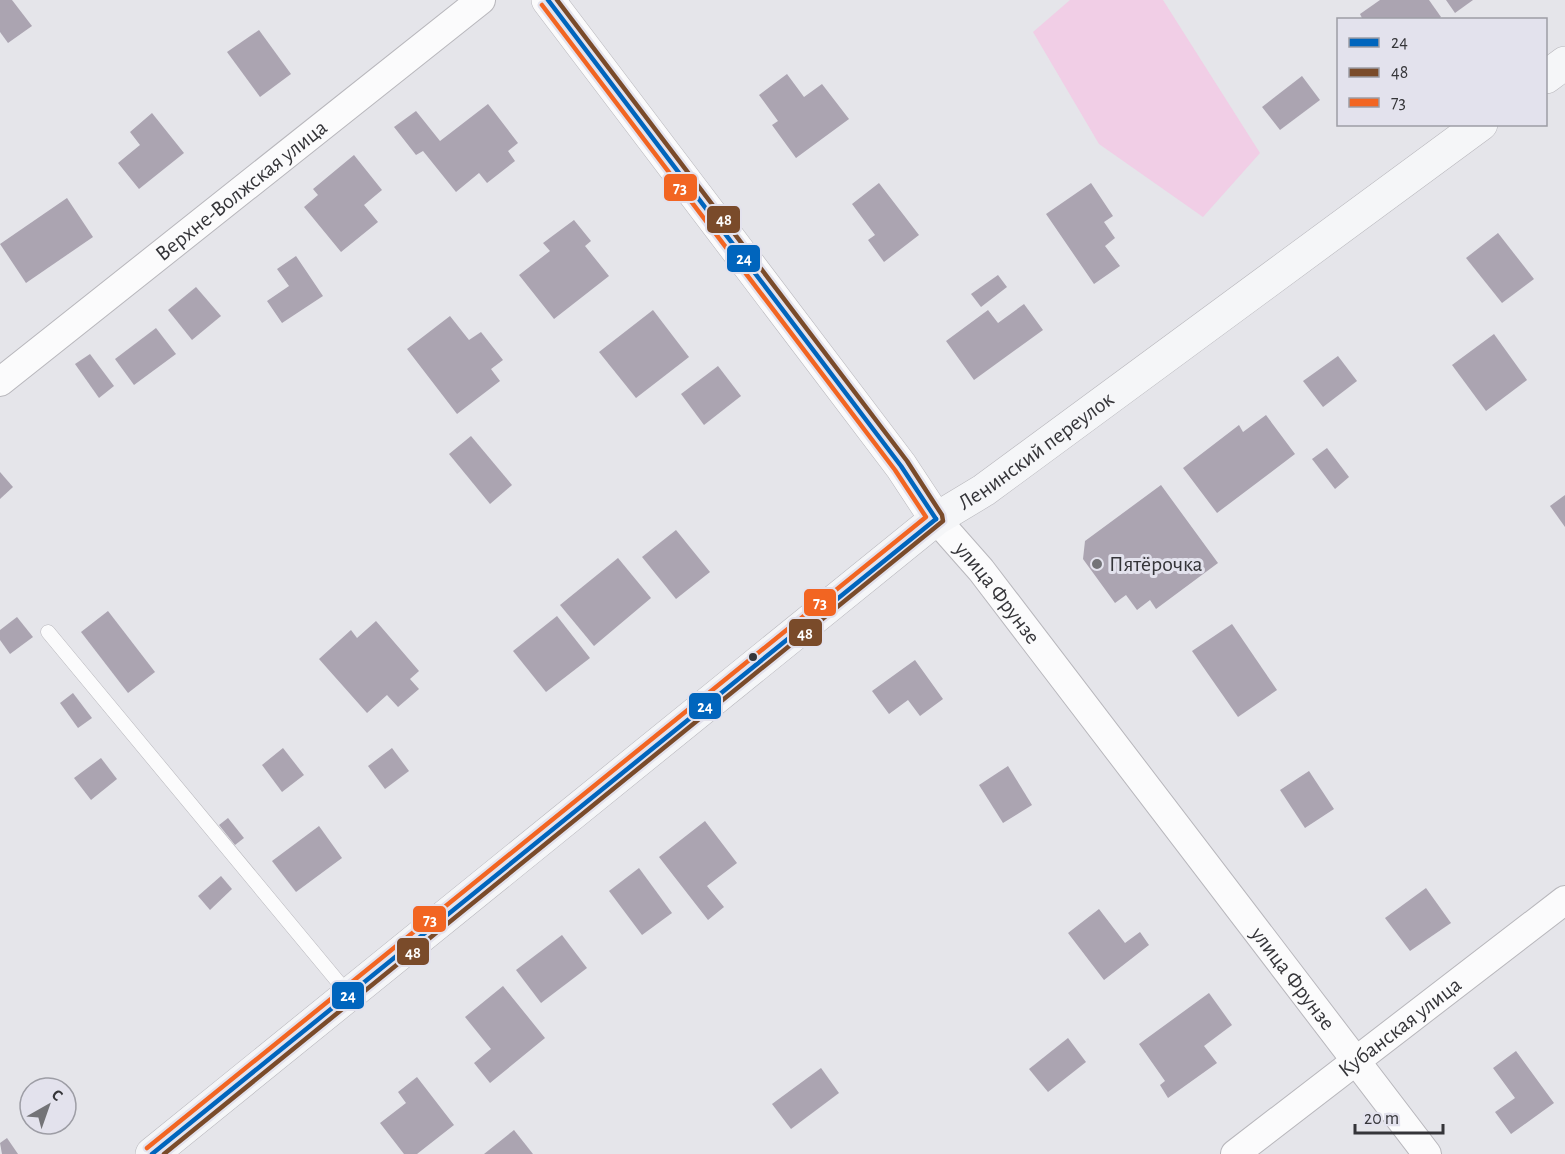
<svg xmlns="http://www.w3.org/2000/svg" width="1565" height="1154" font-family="'Alegreya Sans',sans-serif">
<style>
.green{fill:#f1cee6}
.building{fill:#aba4b1}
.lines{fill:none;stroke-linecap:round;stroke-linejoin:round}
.service-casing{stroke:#b8b7bc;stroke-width:15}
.minor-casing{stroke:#b8b7bc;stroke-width:30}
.tertiary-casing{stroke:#b8b7bc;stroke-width:34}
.secondary-casing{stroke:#b8b7bc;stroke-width:34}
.service{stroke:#fbfbfc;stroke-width:14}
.minor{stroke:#fbfbfc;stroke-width:28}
.tertiary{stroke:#fbfbfc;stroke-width:33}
.secondary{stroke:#f5f6f8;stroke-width:33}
.bus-1-casing{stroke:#e3e2ed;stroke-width:9}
.bus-2-casing{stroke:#e3e2ed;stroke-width:9}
.bus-3-casing{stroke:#e3e2ed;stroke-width:9}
.bus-1{stroke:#0065bd;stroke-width:4.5}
.bus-2{stroke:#7a4b2a;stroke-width:4.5}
.bus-3{stroke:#f26522;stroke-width:4.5}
.poi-dot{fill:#737377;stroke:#e3e2ed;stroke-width:2}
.bus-dot{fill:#353539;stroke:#e3e2ed;stroke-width:2}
.labels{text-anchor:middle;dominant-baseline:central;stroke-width:6;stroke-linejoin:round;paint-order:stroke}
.street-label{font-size:22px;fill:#353539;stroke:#e3e2ed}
.poi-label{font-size:22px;fill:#353539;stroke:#e3e2ed;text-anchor:start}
.line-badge{stroke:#e3e2ed;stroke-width:2}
.badge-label{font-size:16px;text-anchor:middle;font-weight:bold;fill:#fff}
</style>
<rect width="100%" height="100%" fill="#e5e5ea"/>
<!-- green -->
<polygon class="green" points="1070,0 1163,0 1260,153 1203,217 1099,144 1033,32"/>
<!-- building -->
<g class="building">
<polygon points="0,0 12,0 32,26 8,43 0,32"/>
<polygon points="1380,0 1429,0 1441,17 1437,20 1363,20 1360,14"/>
<polygon points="1446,0 1473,0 1455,13"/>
<polygon points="259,30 291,74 260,97 227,52"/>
<polygon points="787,74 804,97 822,84 849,119 796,158 772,125 778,121 759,95"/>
<polygon points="1302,76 1320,100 1280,130 1262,107"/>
<polygon points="488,104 518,143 508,151 515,161 487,183 479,173 456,192 423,151 416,155 394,127 416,111 440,141"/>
<polygon points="152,113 184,153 139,189 118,163 140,145 130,132"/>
<polygon points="354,155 382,190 364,205 378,222 341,252 304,207 318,195 313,189"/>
<polygon points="879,183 919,235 884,262 868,240 875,235 852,204"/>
<polygon points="1091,183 1113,216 1104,222 1115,238 1105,246 1120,266 1094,284 1046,214"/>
<polygon points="67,198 93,237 26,283 0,244"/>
<polygon points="574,220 591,241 585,246 609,276 554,319 519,275 550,251 543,243"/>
<polygon points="1498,233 1534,279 1502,303 1466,258"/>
<polygon points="296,256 323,296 282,323 267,301 289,286 277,269"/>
<polygon points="998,275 1007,287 981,307 971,294"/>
<polygon points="196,287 221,316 192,340 168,310"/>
<polygon points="1024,304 1043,330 974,380 946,341 988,310 998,323"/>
<polygon points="653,310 689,357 636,398 599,352"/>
<polygon points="450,316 469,340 481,332 503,360 491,369 500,381 457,414 407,349"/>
<polygon points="156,328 176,354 134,385 115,359"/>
<polygon points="1494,334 1527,380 1486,411 1452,365"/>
<polygon points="90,354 114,386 99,398 75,364"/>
<polygon points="1338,356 1357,381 1323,407 1303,381"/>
<polygon points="718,366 741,396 704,425 681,394"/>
<polygon points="1266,415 1295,454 1217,513 1183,468 1239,425 1243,432"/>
<polygon points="471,436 512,485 490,504 449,454"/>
<polygon points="1327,448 1349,477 1335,489 1312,459"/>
<polygon points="0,472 13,487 0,499"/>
<polygon points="1161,485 1218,563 1156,609 1150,600 1137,610 1126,595 1115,603 1083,559 1085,541"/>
<polygon points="1565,495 1565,527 1550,506"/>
<polygon points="676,530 710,572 676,599 642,557"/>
<polygon points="618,558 651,598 594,646 560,605"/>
<polygon points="108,611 155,672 128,693 81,632"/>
<polygon points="557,616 590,658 546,692 513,651"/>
<polygon points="17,617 33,637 10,654 0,640 0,630"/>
<polygon points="376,621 419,671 410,679 419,689 398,707 387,695 367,713 319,659 351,630 357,638"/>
<polygon points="1232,624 1277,690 1238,717 1192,651"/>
<polygon points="915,660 943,699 920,716 908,700 889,714 872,691"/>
<polygon points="73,693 92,718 78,728 60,703"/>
<polygon points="283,748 304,775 282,792 262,765"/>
<polygon points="392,748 409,771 385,789 368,766"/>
<polygon points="101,758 117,779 91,800 74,778"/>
<polygon points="1008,766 1032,805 1003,823 979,785"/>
<polygon points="1309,771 1334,809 1305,828 1280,790"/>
<polygon points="228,818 244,838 235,845 219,825"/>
<polygon points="705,821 737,863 707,886 724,907 708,920 659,857"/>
<polygon points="319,826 342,858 296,892 272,861"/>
<polygon points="639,868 672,913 642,935 609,891"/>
<polygon points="221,876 232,889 210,910 198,896"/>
<polygon points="1426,888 1451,923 1410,951 1385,918"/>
<polygon points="1099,909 1125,943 1140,932 1149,945 1104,980 1068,933"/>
<polygon points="562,935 587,968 541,1003 516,970"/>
<polygon points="503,986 545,1038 490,1083 474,1063 491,1049 465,1017"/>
<polygon points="1209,993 1232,1025 1204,1046 1217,1063 1168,1098 1160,1085 1165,1081 1139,1044"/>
<polygon points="1068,1038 1086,1062 1048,1092 1029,1069"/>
<polygon points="1516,1051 1554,1103 1511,1134 1495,1112 1515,1098 1493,1068"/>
<polygon points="821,1068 839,1093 791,1129 772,1104"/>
<polygon points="417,1077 454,1125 417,1154 404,1154 380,1123 406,1103 398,1092"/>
<polygon points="514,1130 533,1154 484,1154"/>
<polygon points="7,1138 18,1154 2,1154 0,1143"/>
</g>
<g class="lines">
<!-- service casing -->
<g class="service-casing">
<polyline id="service" points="48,632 349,995"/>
</g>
<!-- minor casing -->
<g class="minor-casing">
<g id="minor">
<path id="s1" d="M0,382L481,0"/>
<path id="s2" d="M936,519L981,570L1427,1154"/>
<path id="s3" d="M1235,1154L1565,900"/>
</g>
</g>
<!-- tertiary casing -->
<g class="tertiary-casing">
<polyline id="tertiary" points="548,0 901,466 936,519"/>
</g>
<!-- secondary casing -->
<g class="secondary-casing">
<g id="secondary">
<polyline points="1546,77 1565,63"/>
<path id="s4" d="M152,1154L936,519L984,490L1481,124"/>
</g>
</g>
<!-- service -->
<use href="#service" class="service"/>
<!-- minor -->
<use href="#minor" class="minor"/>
<!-- tertiary -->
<use href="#tertiary" class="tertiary"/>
<!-- secondary -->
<use href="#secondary" class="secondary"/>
<!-- bus-1 casing -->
<g class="bus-1-casing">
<g id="bus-1">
<polyline points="548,0 901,466 936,519"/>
<polyline points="152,1154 936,519"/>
</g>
</g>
<!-- bus-2 casing -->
<g class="bus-2-casing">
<polyline id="bus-2" points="164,1154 943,521 942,515 907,461 557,0"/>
</g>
<!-- bus-3 casing -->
<g class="bus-3-casing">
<polyline id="bus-3" points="147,1148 926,517 895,470 542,5"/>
</g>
<!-- bus-1 -->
<use href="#bus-1" class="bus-1"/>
<!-- bus-2 -->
<use href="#bus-2" class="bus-2"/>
<!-- bus-3 -->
<use href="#bus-3" class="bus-3"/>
</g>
<!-- markers -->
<circle class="poi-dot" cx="1097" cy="564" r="6"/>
<circle class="bus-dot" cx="753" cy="657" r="5"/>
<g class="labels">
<!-- street labels -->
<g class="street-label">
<text stroke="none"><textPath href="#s1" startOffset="308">Верхне-Волжская улица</textPath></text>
<text stroke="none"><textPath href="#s4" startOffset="1130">Ленинский переулок</textPath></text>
<text stroke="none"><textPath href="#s2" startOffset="96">улица Фрунзе</textPath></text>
<text stroke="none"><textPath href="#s2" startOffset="582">улица Фрунзе</textPath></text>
<text stroke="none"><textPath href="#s3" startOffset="208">Кубанская улица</textPath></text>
</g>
<!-- poi labels -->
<g class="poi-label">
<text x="1109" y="564">Пятёрочка</text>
</g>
</g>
<g class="line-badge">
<rect x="663" y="173" width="35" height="29" rx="6" fill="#f26522"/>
<rect x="706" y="205" width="35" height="29" rx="6" fill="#7a4b2a"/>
<rect x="726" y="244" width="35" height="29" rx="6" fill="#0065bd"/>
<rect x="803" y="588" width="34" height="29" rx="6" fill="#f26522"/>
<rect x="788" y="618" width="35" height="29" rx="6" fill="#7a4b2a"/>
<rect x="688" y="692" width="34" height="28" rx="6" fill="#0065bd"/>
<rect x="412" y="905" width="35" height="28" rx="6" fill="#f26522"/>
<rect x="396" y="937" width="34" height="29" rx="6" fill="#7a4b2a"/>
<rect x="331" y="981" width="34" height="29" rx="6" fill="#0065bd"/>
</g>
<g class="badge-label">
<text x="680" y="193">73</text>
<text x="724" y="225">48</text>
<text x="744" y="264">24</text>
<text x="820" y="608">73</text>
<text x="805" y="639">48</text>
<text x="705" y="712">24</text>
<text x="430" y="925">73</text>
<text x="413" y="958">48</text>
<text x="348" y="1001">24</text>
</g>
<!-- legend -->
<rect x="1337" y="18" width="210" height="108" fill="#e3e2ed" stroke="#9d9da5" stroke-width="1.5"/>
<rect x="1349" y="38" width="30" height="9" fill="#0065bd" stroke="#9d9da5" stroke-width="1.5"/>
<text x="1391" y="48" font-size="18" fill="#353539">24</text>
<rect x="1349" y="68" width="30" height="9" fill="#7a4b2a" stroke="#9d9da5" stroke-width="1.5"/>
<text x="1391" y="78" font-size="18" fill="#353539">48</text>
<rect x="1349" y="98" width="30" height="9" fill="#f26522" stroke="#9d9da5" stroke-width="1.5"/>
<text x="1391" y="108" font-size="18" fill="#353539">73</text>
<!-- north arrow -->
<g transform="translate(48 1106) rotate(40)"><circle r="28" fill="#e3e2ed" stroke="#9d9da5" stroke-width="1.5"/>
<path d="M0-4.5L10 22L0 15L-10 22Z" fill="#737377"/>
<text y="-9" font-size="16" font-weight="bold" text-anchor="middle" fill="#353539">С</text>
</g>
<!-- scale -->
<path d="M1355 1124v9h88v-9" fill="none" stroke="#353539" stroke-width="3"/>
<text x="1364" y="1124" font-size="18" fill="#353539" stroke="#e3e2ed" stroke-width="4.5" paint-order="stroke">20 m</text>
</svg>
